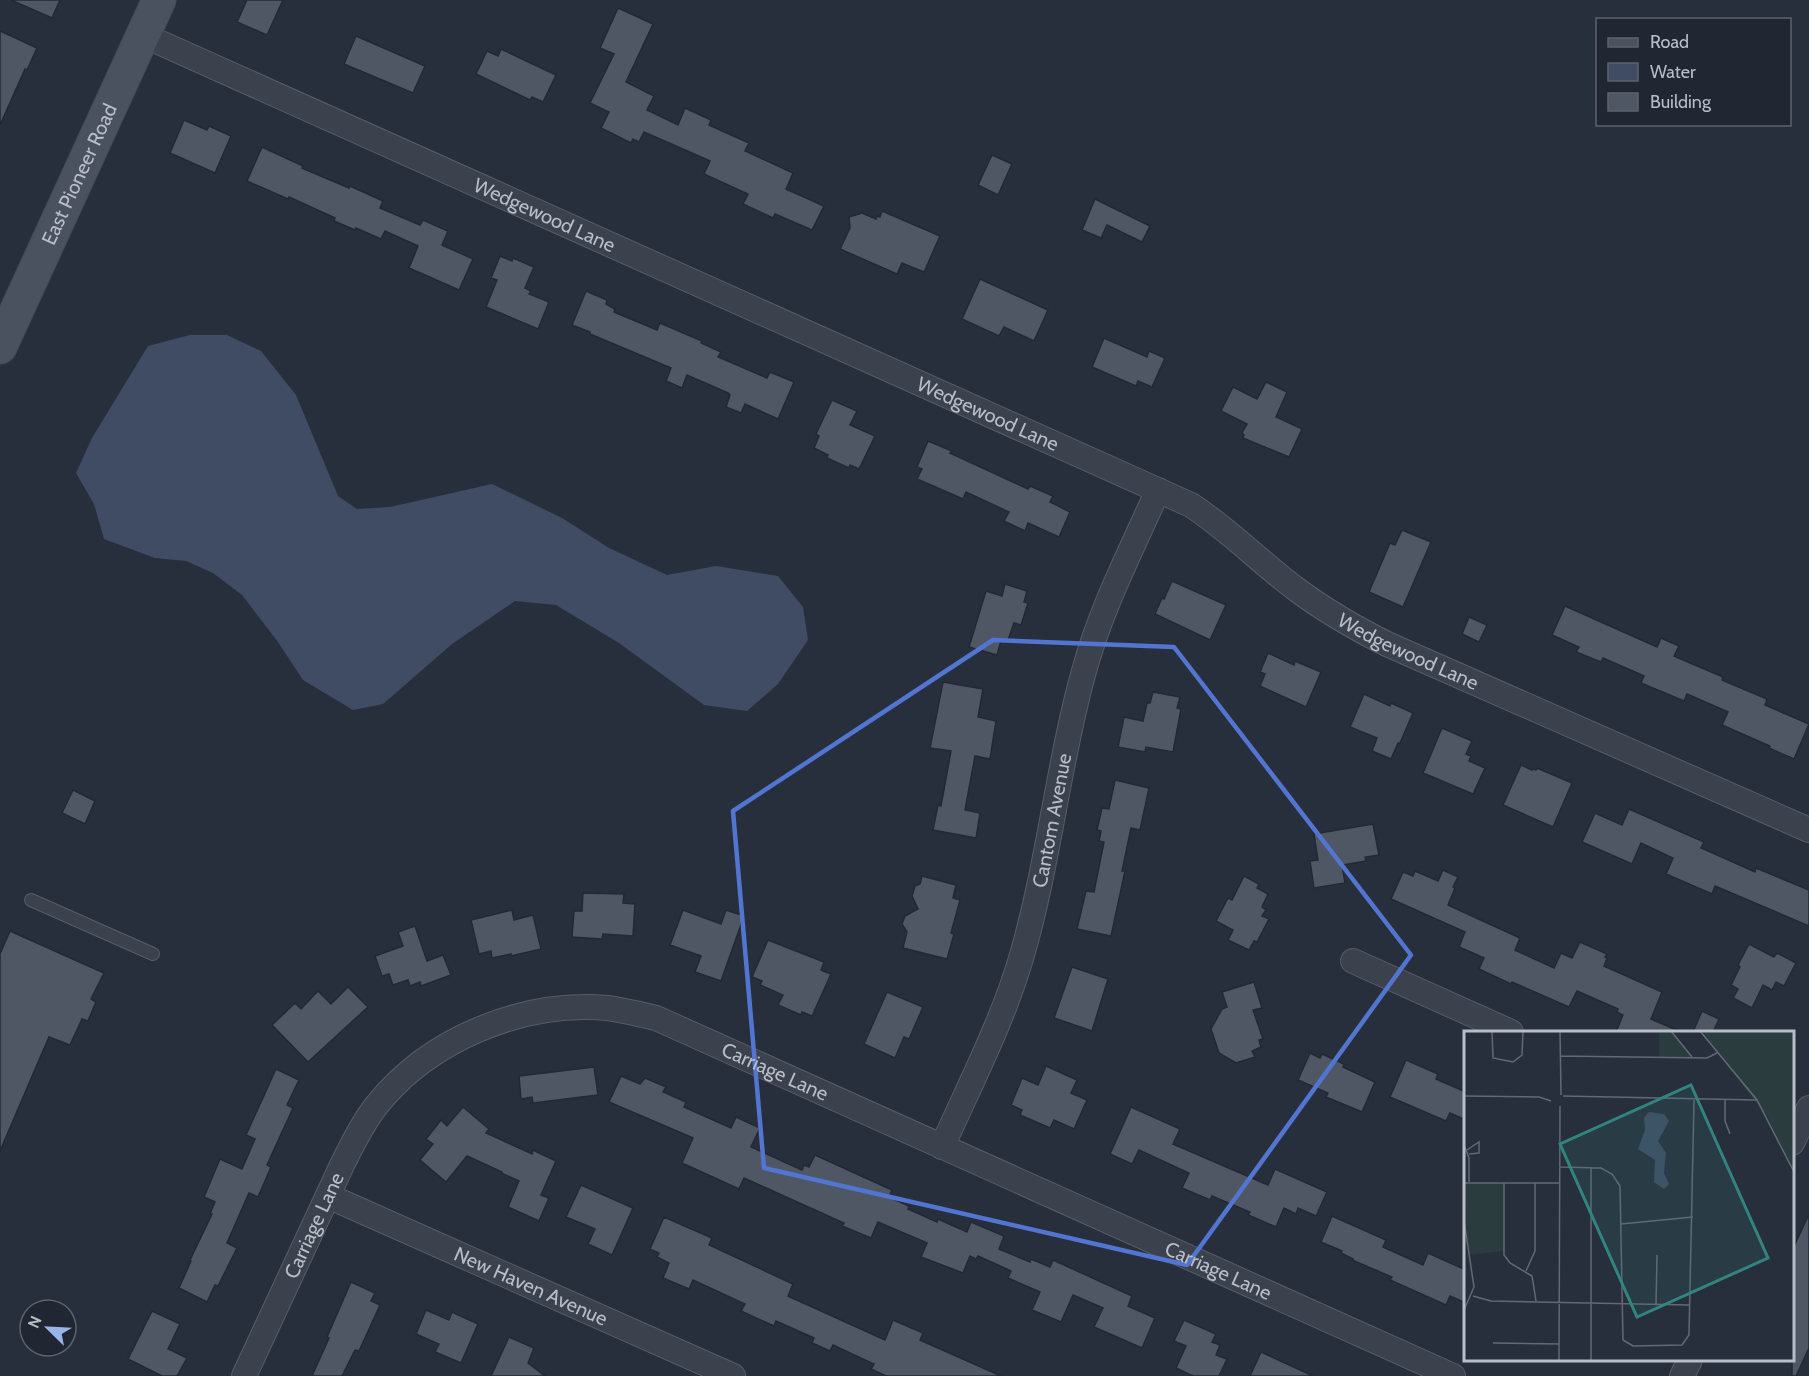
<svg xmlns="http://www.w3.org/2000/svg" width="1809" height="1376" font-family="Cabin,sans-serif">
<style>
.water{fill:#404c63}
.building{fill:#4f5765;stroke:#232934;stroke-width:1.5}
.lines{fill:none;stroke-linecap:round;stroke-linejoin:round}
.service-casing{stroke:#575d67;stroke-width:14}
.minor-casing{stroke:#575d67;stroke-width:26}
.secondary-casing{stroke:#454b56;stroke-width:35}
.service{stroke:#3c424d;stroke-width:12}
.minor{stroke:#3c424d;stroke-width:24}
.secondary{stroke:#4a515f;stroke-width:33}
.marked{fill:none;stroke:#5375d2;stroke-width:4.5;stroke-linejoin:round}
.labels{text-anchor:middle;dominant-baseline:central;stroke-width:4.5;stroke-linejoin:round;paint-order:stroke}
.street-label{font-size:20px;fill:#b8bdc7;stroke:#212732}
.inset-road{fill:none;stroke:#626874;stroke-width:1.5}
.view{fill:#318480;fill-opacity:0.15;stroke:#318480;stroke-width:3}
.inset-edge{fill:none;stroke:#b8bdc7;stroke-width:3}
</style>
<rect width="100%" height="100%" fill="#282f3c"/>
<!-- water -->
<polygon class="water" points="190,335 227,335 261,351 296,395 338,496 357,509 390,507 492,484 562,518 609,548 667,575 716,566 778,576 803,607 808,640 778,684 747,711 704,705 619,643 556,605 515,601 452,644 383,704 353,710 303,680 278,642 242,595 213,573 186,561 155,558 104,539 94,504 76,473 92,438 148,346"/>
<!-- building -->
<g class="building">
<polygon points="11,0 60,0 52,18"/>
<polygon points="247,0 283,0 267,35 237,22"/>
<polygon points="618,8 653,24 626,82 654,96 647,110 678,125 685,108 711,120 709,125 749,143 745,151 793,173 786,189 824,206 812,230 775,214 773,218 743,204 748,194 704,174 710,161 644,132 639,142 633,139 631,143 601,128 609,112 590,103 614,54 600,48"/>
<polygon points="0,31 37,48 27,70 25,69 0,125"/>
<polygon points="356,36 425,66 413,93 344,64"/>
<polygon points="501,49 556,75 543,102 532,97 530,100 476,74 487,51 498,56"/>
<polygon points="184,120 207,130 209,126 231,136 215,173 170,153"/>
<polygon points="262,147 303,166 302,168 349,188 350,186 383,201 380,208 420,225 423,220 448,231 442,245 473,259 459,290 409,268 418,246 385,231 381,239 356,228 355,230 334,221 335,218 289,197 288,199 247,181"/>
<polygon points="992,155 1012,164 998,195 978,185"/>
<polygon points="1095,199 1150,226 1142,242 1107,225 1101,238 1082,230"/>
<polygon points="882,211 940,236 924,272 902,263 897,274 840,249 850,228 849,217 862,213 876,219 877,216 880,217"/>
<polygon points="500,256 512,261 513,258 534,267 525,288 531,291 529,294 549,302 538,329 486,307 497,280 491,278"/>
<polygon points="980,279 1048,310 1034,341 1004,327 999,336 962,319"/>
<polygon points="586,291 607,300 606,304 615,309 614,312 657,330 660,323 702,341 701,343 721,352 718,357 767,378 770,372 794,382 778,419 745,404 741,413 726,407 730,395 728,393 687,375 682,388 666,381 671,368 590,334 590,332 572,325"/>
<polygon points="1104,338 1147,357 1149,351 1165,358 1152,387 1138,381 1136,386 1092,367"/>
<polygon points="1266,382 1287,392 1276,417 1302,429 1289,457 1243,438 1244,435 1242,433 1247,424 1221,411 1233,387 1257,399"/>
<polygon points="832,400 857,411 850,425 875,436 859,469 850,465 849,468 827,458 828,455 814,448 819,436 816,434"/>
<polygon points="928,441 952,451 950,453 1028,489 1030,486 1053,496 1050,502 1070,512 1059,537 1028,523 1025,531 1004,521 1009,512 966,492 963,499 917,479 922,469 917,467"/>
<polygon points="1402,530 1431,542 1403,607 1369,592 1390,543 1395,545"/>
<polygon points="1172,581 1226,605 1210,640 1155,614 1162,598 1164,599"/>
<polygon points="1005,584 1027,591 1024,602 1028,603 1021,625 1014,623 1007,643 1001,641 997,655 969,647 986,591 1002,596"/>
<polygon points="1565,606 1657,647 1661,638 1679,646 1674,656 1723,677 1722,680 1767,699 1765,705 1809,724 1794,759 1769,748 1770,746 1722,725 1728,712 1687,694 1684,701 1641,683 1644,676 1603,658 1601,662 1576,652 1579,647 1552,635"/>
<polygon points="1469,617 1487,625 1479,642 1462,634"/>
<polygon points="1268,653 1294,665 1295,661 1321,672 1306,707 1260,686 1265,674 1260,672"/>
<polygon points="943,682 983,689 978,717 996,721 990,759 975,756 965,810 980,813 976,838 933,830 938,805 941,806 951,751 930,748"/>
<polygon points="1153,692 1180,697 1177,708 1181,709 1173,752 1146,747 1145,752 1118,747 1124,717 1143,721 1147,703 1150,703"/>
<polygon points="1364,694 1390,706 1391,703 1413,713 1400,743 1398,743 1391,759 1372,751 1377,738 1350,727"/>
<polygon points="1442,728 1472,741 1466,754 1471,756 1469,761 1485,768 1473,794 1423,773"/>
<polygon points="1521,765 1532,770 1533,769 1536,770 1537,768 1572,783 1553,827 1503,805"/>
<polygon points="1115,780 1149,788 1140,830 1131,828 1122,871 1125,871 1111,936 1077,929 1086,891 1094,892 1104,842 1099,841 1101,831 1097,830 1102,808 1109,809"/>
<polygon points="73,790 95,801 85,824 62,813"/>
<polygon points="1629,809 1704,842 1701,848 1755,872 1756,868 1809,890 1809,926 1715,886 1712,894 1666,874 1673,858 1641,843 1632,864 1582,842 1595,813 1622,825"/>
<polygon points="1373,824 1379,855 1365,857 1366,861 1342,865 1345,883 1314,888 1310,861 1318,860 1314,834"/>
<polygon points="1443,870 1458,877 1453,887 1455,888 1448,905 1520,938 1515,950 1554,968 1561,953 1572,958 1580,942 1607,954 1605,957 1607,958 1604,966 1662,992 1651,1019 1681,1032 1616,1032 1623,1015 1617,1012 1618,1009 1577,991 1569,1007 1512,982 1511,984 1479,969 1484,958 1459,947 1465,932 1391,899 1403,872 1413,876 1415,871 1438,881"/>
<polygon points="922,876 956,885 953,898 960,900 951,933 954,934 947,959 903,948 907,932 902,924 905,916 918,909 912,896 915,886 920,884"/>
<polygon points="1244,876 1259,884 1257,888 1268,894 1262,907 1266,910 1262,916 1269,919 1257,942 1254,941 1249,950 1228,940 1233,930 1216,921 1228,898 1232,900"/>
<polygon points="583,893 624,894 623,903 635,904 633,936 603,934 602,939 572,937 574,911 582,911"/>
<polygon points="512,910 514,920 533,915 541,949 511,956 511,954 492,958 491,951 479,954 471,920"/>
<polygon points="683,910 721,924 726,910 744,916 721,981 695,972 701,956 670,945"/>
<polygon points="415,926 427,961 443,955 451,975 421,986 420,982 410,986 408,980 393,985 389,974 382,976 375,956 403,946 398,932"/>
<polygon points="10,931 104,973 91,999 96,1002 88,1021 82,1019 70,1045 49,1037 0,1151 0,954"/>
<polygon points="768,940 824,962 821,970 831,974 812,1016 802,1012 801,1015 778,1005 783,995 760,985 762,981 752,977"/>
<polygon points="1749,944 1774,957 1777,953 1796,963 1784,986 1776,982 1772,990 1763,985 1752,1008 1733,998 1738,989 1731,985 1740,967 1738,965"/>
<polygon points="1072,967 1108,979 1092,1031 1054,1018"/>
<polygon points="1254,982 1262,1008 1253,1010 1263,1039 1259,1040 1261,1047 1252,1051 1255,1057 1236,1063 1219,1053 1211,1029 1222,1009 1227,1007 1222,992"/>
<polygon points="348,987 368,1007 308,1062 272,1025 295,1003 301,1009 318,991 331,1004"/>
<polygon points="887,992 923,1007 909,1039 904,1037 895,1058 864,1044"/>
<polygon points="1702,1011 1719,1019 1713,1032 1693,1032"/>
<polygon points="1310,1053 1320,1058 1322,1054 1344,1064 1343,1067 1375,1082 1362,1112 1326,1097 1328,1093 1298,1080"/>
<polygon points="1406,1060 1438,1074 1436,1079 1466,1092 1466,1120 1450,1113 1446,1121 1390,1097"/>
<polygon points="1046,1066 1077,1080 1071,1093 1087,1100 1074,1129 1054,1120 1050,1128 1020,1115 1022,1110 1011,1105 1022,1078 1038,1085"/>
<polygon points="594,1067 598,1095 533,1103 532,1097 521,1099 519,1076"/>
<polygon points="276,1069 299,1080 287,1105 293,1108 267,1165 271,1167 258,1197 249,1193 227,1243 237,1248 218,1286 215,1285 207,1302 179,1288 191,1261 190,1260 212,1214 210,1214 215,1202 204,1197 220,1159 242,1169 255,1139 246,1135"/>
<polygon points="621,1076 640,1084 645,1078 666,1087 663,1092 686,1102 684,1107 731,1128 736,1117 760,1128 751,1147 802,1170 804,1165 809,1167 815,1155 892,1190 889,1197 909,1206 908,1209 937,1222 938,1219 967,1232 971,1222 1004,1236 999,1249 1030,1262 1031,1259 1050,1267 1053,1260 1132,1296 1128,1306 1155,1318 1142,1348 1094,1327 1103,1308 1073,1295 1061,1322 1032,1310 1040,1292 1008,1278 1011,1271 978,1256 976,1259 970,1256 963,1273 921,1257 927,1243 878,1222 871,1238 842,1226 844,1223 744,1178 739,1189 682,1163 693,1138 609,1102"/>
<polygon points="463,1107 489,1129 486,1133 532,1154 533,1150 556,1161 541,1195 549,1198 539,1221 508,1207 519,1181 501,1173 502,1172 467,1156 446,1182 420,1160 433,1144 426,1139 441,1120 447,1126"/>
<polygon points="1131,1107 1180,1129 1173,1144 1268,1185 1275,1169 1327,1192 1316,1216 1298,1208 1296,1214 1284,1208 1276,1227 1248,1215 1250,1212 1212,1196 1210,1200 1182,1188 1189,1173 1139,1150 1132,1164 1110,1154"/>
<polygon points="581,1185 633,1208 612,1255 588,1244 595,1229 566,1217"/>
<polygon points="1809,1214 1809,1348 1796,1376 1792,1376 1792,1251"/>
<polygon points="1332,1216 1386,1240 1383,1247 1423,1265 1428,1253 1466,1270 1466,1303 1450,1296 1446,1305 1390,1280 1392,1277 1352,1260 1353,1259 1341,1253 1342,1251 1321,1242"/>
<polygon points="664,1217 712,1238 709,1245 793,1284 788,1296 885,1340 893,1320 923,1333 920,1340 1001,1376 886,1376 871,1369 874,1364 833,1345 830,1351 812,1343 814,1338 776,1321 774,1326 741,1311 745,1304 693,1280 689,1289 663,1278 669,1263 657,1257 659,1253 650,1249"/>
<polygon points="351,1282 375,1293 371,1301 380,1305 359,1351 355,1350 342,1376 312,1376 329,1338 327,1337"/>
<polygon points="426,1310 449,1320 452,1312 478,1324 461,1363 435,1352 439,1344 416,1334"/>
<polygon points="152,1311 180,1324 168,1349 187,1358 177,1376 162,1376 128,1359"/>
<polygon points="1184,1320 1216,1334 1212,1342 1220,1345 1216,1355 1227,1359 1219,1376 1193,1376 1176,1368 1186,1346 1174,1341"/>
<polygon points="509,1337 534,1348 528,1363 545,1376 491,1376"/>
<polygon points="1261,1352 1313,1376 1250,1376"/>
</g>
<g class="lines">
<!-- service casing -->
<g class="service-casing">
<polyline id="service" points="31,900 153,954"/>
</g>
<!-- minor casing -->
<g class="minor-casing">
<g id="minor">
<path id="s1" d="M143,35L1191,505C1229,530 1260,562 1296,589C1324,610 1355,628 1387,644L1809,830"/>
<polyline points="1353,961 1511,1032"/>
<polyline points="1792,1143 1809,1108"/>
<path id="s2" d="M942,1147C970,1084 1003,1021 1022,955C1049,862 1058,764 1084,671C1101,608 1132,549 1158,490"/>
<path id="s3" d="M328,1196L733,1376"/>
<path id="s4" d="M244,1376L342,1165C352,1145 362,1124 376,1106C429,1039 522,1001 607,1008C623,1010 639,1014 656,1018L1453,1376"/>
<polyline points="1682,1376 1690,1360"/>
</g>
</g>
<!-- secondary casing -->
<g class="secondary-casing">
<g id="secondary">
<path id="s5" d="M0,347L159,0"/>
</g>
</g>
<!-- service -->
<use href="#service" class="service"/>
<!-- minor -->
<use href="#minor" class="minor"/>
<!-- secondary -->
<use href="#secondary" class="secondary"/>
</g>
<!-- marked area -->
<path class="marked" d="M993,640L1174,647L1411,955L1187,1265L764,1168L733,811Z"/>
<g class="labels">
<!-- street labels -->
<g class="street-label">
<text stroke="none"><textPath href="#s5" startOffset="190">East Pioneer Road</textPath></text>
<text stroke="none"><textPath href="#s1" startOffset="440">Wedgewood Lane</textPath></text>
<text stroke="none"><textPath href="#s1" startOffset="926">Wedgewood Lane</textPath></text>
<text stroke="none"><textPath href="#s1" startOffset="1412">Wedgewood Lane</textPath></text>
<text stroke="none"><textPath href="#s2" startOffset="346">Cantom Avenue</textPath></text>
<text stroke="none"><textPath href="#s4" startOffset="742">Carriage Lane</textPath></text>
<text stroke="none"><textPath href="#s4" startOffset="166">Carriage Lane</textPath></text>
<text stroke="none"><textPath href="#s4" startOffset="1228">Carriage Lane</textPath></text>
<text stroke="none"><textPath href="#s3" startOffset="222">New Haven Avenue</textPath></text>
</g>
</g>
<!-- overview -->
<g transform="translate(1464 1031)">
<rect width="330" height="330" fill="#282f3c"/>
<path d="M195,0H207L228,26H195ZM236,0H330V141L304,87ZM0,152H40V220L4,224Z" fill="#2b3c3e"/>
<path d="M185,81L200,83L205,90L194,110L202,122L200,142L205,153L200,158L190,151L191,129L174,118L181,99L180,87Z" fill="#404c63"/>
<path class="inset-road" d="M28,0L29,27L49,31L58,24L59,0M96,0L97,64M207,0L228,26M236,0L293,69L330,141M96,25L243,27L253,22M0,65L75,66L87,70M99,65L293,69M261,69V90L266,103M0,114L5,127V151M3,119L15,111V122L5,123M95,136L137,137L148,143L156,155L159,309L169,315L218,314L225,304L230,69M127,136V330M0,152H95M40,152V224L46,232L68,245L72,270M0,189L10,256L0,279M157,193L229,186M62,240L71,220V152M9,265L27,270L225,274M192,274L193,224M29,312L95,313M95,330L96,75"/>
<path class="view" d="M227,54L304,227L173,286L96,113Z"/>
<rect width="330" height="330" class="inset-edge"/>
</g>
<!-- legend -->
<rect x="1596" y="18" width="195" height="108" fill="#212732" stroke="#5d636e" stroke-width="1.5"/>
<rect x="1608" y="38" width="30" height="9" fill="#4a515f" stroke="#5d636e" stroke-width="1.5"/>
<text x="1650" y="48" font-size="18" fill="#b8bdc7">Road</text>
<rect x="1608" y="63" width="30" height="18" fill="#404c63" stroke="#5d636e" stroke-width="1.5"/>
<text x="1650" y="78" font-size="18" fill="#b8bdc7">Water</text>
<rect x="1608" y="93" width="30" height="18" fill="#4f5765" stroke="#5d636e" stroke-width="1.5"/>
<text x="1650" y="108" font-size="18" fill="#b8bdc7">Building</text>
<!-- north arrow -->
<g transform="translate(48 1328) rotate(294)"><circle r="28" fill="#212732" stroke="#5d636e" stroke-width="1.5"/>
<path d="M0-4.5L10 22L0 15L-10 22Z" fill="#99b4eb"/>
<text y="-9" font-size="16" font-weight="bold" text-anchor="middle" fill="#b8bdc7">N</text>
</g>
</svg>
